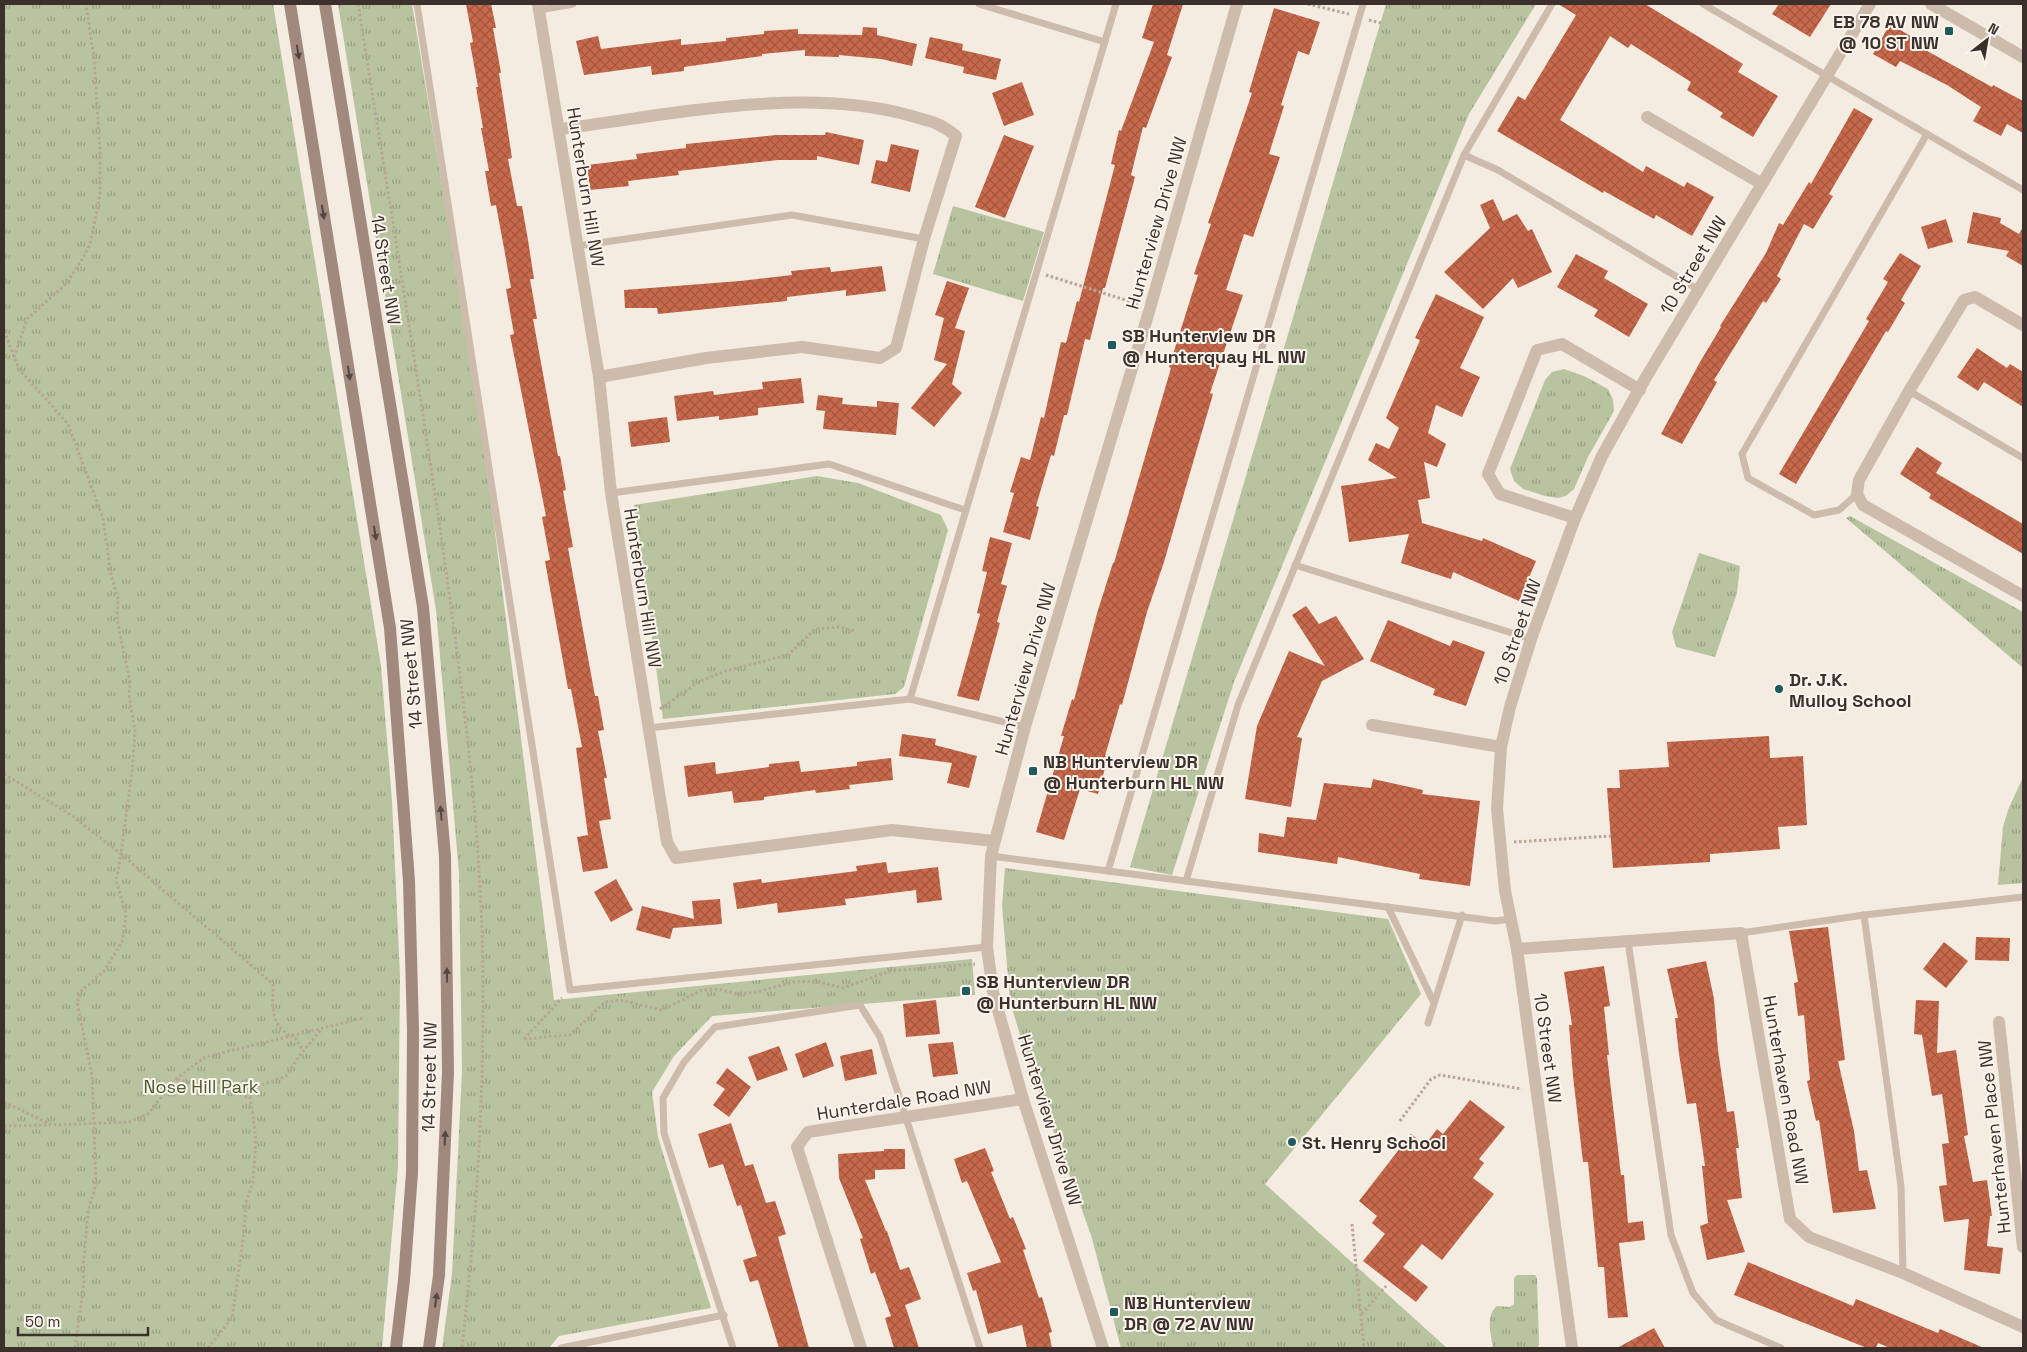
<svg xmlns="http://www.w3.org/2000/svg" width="2027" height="1352" font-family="'Space Grotesk',sans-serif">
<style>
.grass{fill:url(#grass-tufts)}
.building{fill:url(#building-cross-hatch)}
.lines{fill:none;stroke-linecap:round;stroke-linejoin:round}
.path{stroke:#b9a596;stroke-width:3;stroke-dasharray:2.5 2.5;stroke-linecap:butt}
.service{stroke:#cdbbac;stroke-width:7}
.minor{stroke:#cdbbac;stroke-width:12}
.tertiary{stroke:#cdbbac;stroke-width:12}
.secondary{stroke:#a18a7d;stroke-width:12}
.oneway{fill:#544640}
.poi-dot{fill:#1f5a5e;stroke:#fbf5ee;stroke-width:2}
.labels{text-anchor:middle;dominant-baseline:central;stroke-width:4;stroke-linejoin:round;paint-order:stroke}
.poi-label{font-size:18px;font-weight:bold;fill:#3b302b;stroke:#fbf5ee;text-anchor:start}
.street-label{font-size:18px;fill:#3b302b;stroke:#fbf5ee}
.park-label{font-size:18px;fill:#4a5a2e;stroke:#fbf5ee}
</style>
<defs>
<pattern id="grass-tufts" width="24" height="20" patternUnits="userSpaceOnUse" patternTransform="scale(1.25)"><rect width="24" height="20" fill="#b8c4a0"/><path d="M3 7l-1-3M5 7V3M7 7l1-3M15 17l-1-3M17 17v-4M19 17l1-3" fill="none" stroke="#97a083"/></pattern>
<pattern id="building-cross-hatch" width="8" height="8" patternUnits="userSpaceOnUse" patternTransform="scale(1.25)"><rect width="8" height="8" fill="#c8694b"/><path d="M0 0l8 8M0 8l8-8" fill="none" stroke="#a4573f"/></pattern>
</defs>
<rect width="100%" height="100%" fill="#f4ebe1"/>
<!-- grass -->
<g class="grass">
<polygon points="4,4 273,4 381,666 392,801 400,976 398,1166 382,1348 4,1348"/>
<polygon points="338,4 412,4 481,421 554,1000 972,959 975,995 712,1016 674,1056 652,1092 658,1137 711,1308 559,1336 549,1348 442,1348 452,1274 462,1071 459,873 436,610"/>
<polygon points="1386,4 1536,4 1469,114 1234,682 1172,875 1130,867"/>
<polygon points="953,206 1044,232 1023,301 933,274"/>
<polygon points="1564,369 1584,376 1608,389 1613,400 1614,411 1588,457 1574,489 1566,496 1558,498 1545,496 1523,489 1514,481 1510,469 1545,380 1552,372"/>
<polygon points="817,476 858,483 941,515 948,530 904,687 895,694 663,719 634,505"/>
<polygon points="1850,516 2023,612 2023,668 1846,518"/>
<polygon points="1699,553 1740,566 1737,593 1715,657 1676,647 1672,632"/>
<polygon points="2023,777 2023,883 1998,885 2003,827 2008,810"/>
<polygon points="1005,868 1388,919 1421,994 1265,1184 1447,1348 1121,1348 1091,1235 1025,1052 1010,1001 1002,906"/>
<path d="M1517,1275H1535L1537,1278L1539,1345L1537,1348H1493C1491,1335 1485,1316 1497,1306L1510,1307L1514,1304V1278Z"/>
</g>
<!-- building -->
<g class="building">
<polygon points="466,4 491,4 496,28 493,28 501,73 499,73 512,158 508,159 517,206 522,206 528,240 534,279 530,279 537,319 533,319 558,456 560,456 566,490 563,491 573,547 568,548 595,696 598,696 604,730 598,731 607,778 604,778 611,819 599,821 608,868 583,872 577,837 588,835 576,748 582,747 571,689 568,689 545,561 550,560 542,517 546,516 510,335 514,334 506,289 511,288 504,248 496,205 491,206 485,171 489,171 481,128 483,128 476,87 478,87 470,43 473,42"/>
<polygon points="1153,4 1183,4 1167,55 1172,57 1146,128 1143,127 1131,175 1135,177 1105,288 1103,288 1090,340 1085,339 1067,415 1064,415 1054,456 1051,455 1036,506 1039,507 1030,540 1003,532 1014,493 1010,492 1021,457 1030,460 1041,417 1044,418 1061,342 1066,343 1077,301 1079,302 1115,165 1111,164 1119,130 1121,131 1154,42 1142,38"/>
<polygon points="1558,4 1645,4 1743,64 1738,72 1778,96 1753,137 1720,117 1723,113 1687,90 1691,82 1631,44 1628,48 1610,36 1560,120 1643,172 1646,166 1684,187 1687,182 1714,197 1692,236 1656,215 1654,219 1604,191 1603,193 1497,131 1518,96 1525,100 1576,15"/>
<polygon points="1779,4 1831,4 1810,37 1772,14"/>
<polygon points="1274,8 1320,22 1309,55 1298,51 1281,105 1284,106 1269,154 1280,157 1253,237 1244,234 1226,290 1243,295 1210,393 1213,394 1164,562 1147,612 1122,705 1120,704 1105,756 1108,757 1098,794 1080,789 1064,840 1036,832 1064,736 1061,736 1072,699 1074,700 1098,610 1113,563 1114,563 1171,368 1169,367 1198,275 1194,274 1211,224 1208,223 1252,93 1249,92"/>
<polygon points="1890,24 1914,38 1911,42 1992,87 1993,85 2023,101 2023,133 2007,124 2001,136 1973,121 1981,107 1947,85 1900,61 1896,67 1873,54"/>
<polygon points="863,27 877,28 877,35 917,44 912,66 881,59 839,55 839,57 805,56 805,50 762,54 762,56 684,67 684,71 652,75 651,66 584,75 576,41 598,36 601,49 681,39 681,45 726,41 726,38 764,34 764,31 798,29 798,34 862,35"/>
<polygon points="930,37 963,44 962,50 1001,59 996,80 963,73 964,67 925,58"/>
<polygon points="1022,82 1034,115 1004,126 992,93"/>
<polygon points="1854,108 1873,119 1829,194 1833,196 1813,229 1804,224 1777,276 1781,279 1766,303 1763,301 1714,380 1717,382 1682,444 1661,434 1700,362 1721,327 1720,326 1766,253 1779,223 1783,225 1809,182 1811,184"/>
<polygon points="826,132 864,140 859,165 817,156 817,160 778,160 678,171 679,175 628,181 629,186 590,190 587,165 637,159 636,154 686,148 686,144 776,135 825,135"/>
<polygon points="1004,135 1034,146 1005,218 975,207"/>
<polygon points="891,144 919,150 910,192 871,183 876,160 887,162"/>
<polygon points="1493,199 1503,221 1517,214 1528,231 1532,229 1552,272 1518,288 1513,278 1483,309 1444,272 1490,228 1480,205"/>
<polygon points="1973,212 2001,218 2000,223 2019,234 2023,227 2023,266 2006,256 2009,251 1967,243"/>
<polygon points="1946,219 1953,242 1928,249 1921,227"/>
<polygon points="1900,253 1921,266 1901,300 1905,303 1888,332 1886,331 1796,484 1779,474 1869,321 1866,319 1888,282 1883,279"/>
<polygon points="1576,254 1608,271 1604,278 1648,304 1629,337 1594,316 1598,310 1557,287"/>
<polygon points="882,266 886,291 846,296 846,290 787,297 787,301 658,314 657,308 625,308 624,290 740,281 792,275 791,271 830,267 831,272"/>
<polygon points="947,281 969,288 955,328 965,331 952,384 962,393 934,427 911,408 947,364 934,360 944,318 935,315"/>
<polygon points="1436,294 1484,317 1460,368 1480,377 1462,417 1436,405 1428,433 1446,444 1437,467 1424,462 1430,498 1418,500 1422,523 1482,541 1483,538 1536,561 1519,601 1453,572 1451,579 1401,563 1409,534 1349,542 1341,486 1397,478 1368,460 1376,443 1389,449 1399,428 1386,418 1420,340 1415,338"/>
<polygon points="1977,348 2007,368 2010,364 2023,372 2023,407 1984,382 1978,391 1957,377"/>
<polygon points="801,378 804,403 758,408 758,415 719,420 719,416 677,421 674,396 713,391 714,395 763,389 762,382"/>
<polygon points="818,395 843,398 842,404 877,407 877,401 899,403 896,435 823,429 825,411 816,410"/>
<polygon points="667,417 670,442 631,447 628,422"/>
<polygon points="1917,447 1942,463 1936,473 2023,524 2023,554 1929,498 1931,494 1900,474"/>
<polygon points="990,537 1012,543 1001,584 1007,586 997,622 1000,623 979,701 957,696 980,614 977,613 987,572 982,571"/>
<polygon points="1306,606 1319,624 1336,616 1364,659 1322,681 1297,737 1302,738 1291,807 1245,799 1257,726 1289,651 1325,666 1292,615"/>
<polygon points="1388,620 1450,646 1453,640 1485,652 1466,706 1433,695 1435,689 1370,661"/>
<polygon points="902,734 936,739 935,745 977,756 969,788 947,783 952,763 899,756"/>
<polygon points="1769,736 1770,758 1803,756 1807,825 1778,827 1780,849 1710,854 1710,862 1613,868 1607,788 1620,788 1619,770 1669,767 1667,742"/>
<polygon points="891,758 893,780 849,785 850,789 816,793 815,790 764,797 764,800 734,803 732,791 688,797 684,766 715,762 716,774 769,767 769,764 799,761 801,772 857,766 857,762"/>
<polygon points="1373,779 1423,790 1422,794 1480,801 1470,886 1419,879 1420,874 1338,857 1337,864 1258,852 1259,833 1284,837 1287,817 1316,820 1324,783 1371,788"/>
<polygon points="886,862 888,873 938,867 942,900 917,903 916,890 845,899 846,905 778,913 777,903 737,909 733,883 761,879 762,883 857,871 856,866"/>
<polygon points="616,879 633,910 611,922 594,892"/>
<polygon points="720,899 722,924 673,928 670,939 636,930 642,906 694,919 692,901"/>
<polygon points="1828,927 1845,1060 1838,1061 1854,1131 1859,1171 1867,1170 1876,1209 1833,1213 1819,1120 1816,1121 1807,1081 1810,1080 1804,1015 1798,1016 1794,983 1798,982 1789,931"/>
<polygon points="1976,937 2010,938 2009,961 1975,960"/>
<polygon points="1944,942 1968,961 1946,988 1923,969"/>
<polygon points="1706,961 1714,999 1718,1050 1727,1112 1734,1111 1739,1148 1736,1148 1742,1198 1727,1200 1745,1252 1707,1260 1700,1226 1708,1223 1702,1166 1705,1166 1696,1103 1687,1104 1679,1054 1675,1018 1678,1018 1667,969"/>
<polygon points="1604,966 1610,1006 1604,1007 1609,1055 1607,1055 1621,1175 1624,1175 1628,1223 1643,1221 1645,1240 1619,1243 1628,1317 1608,1318 1604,1267 1598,1267 1588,1162 1583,1162 1573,1076 1569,1025 1572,1025 1564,972"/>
<polygon points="936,1000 940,1034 906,1037 903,1004"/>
<polygon points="1916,1000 1939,1001 1937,1053 1956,1050 1968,1135 1964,1136 1973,1182 1987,1180 1992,1216 1990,1216 1987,1246 2003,1248 2000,1274 1964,1270 1969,1219 1944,1222 1939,1186 1947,1185 1942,1144 1949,1143 1942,1094 1932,1096 1922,1035 1914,1034"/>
<polygon points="826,1042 834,1066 803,1078 795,1054"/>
<polygon points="953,1042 958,1074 933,1077 928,1044"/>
<polygon points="779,1046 788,1070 757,1081 748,1057"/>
<polygon points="872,1049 877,1074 845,1081 840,1056"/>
<polygon points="727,1068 751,1087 729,1117 713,1105 725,1089 716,1083"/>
<polygon points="1470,1100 1505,1127 1479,1159 1484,1163 1473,1178 1494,1194 1442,1260 1422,1244 1403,1267 1428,1287 1416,1302 1363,1261 1385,1234 1372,1223 1377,1216 1359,1201 1411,1134 1425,1145 1437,1129 1443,1134"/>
<polygon points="731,1123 745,1166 753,1164 766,1203 775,1201 786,1234 778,1237 809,1348 779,1348 758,1280 750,1282 743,1260 757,1256 741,1205 737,1206 723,1164 709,1168 698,1134"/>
<polygon points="985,1148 994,1171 991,1172 1010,1219 1013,1217 1026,1249 1023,1250 1039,1298 1042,1297 1052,1332 1049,1333 1052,1348 1027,1348 1022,1325 988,1334 976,1290 973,1291 967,1273 1001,1262 967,1181 962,1183 954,1159"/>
<polygon points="884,1149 905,1149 905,1169 875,1170 875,1179 865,1180 886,1231 887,1231 900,1270 909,1267 921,1299 905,1305 919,1348 894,1348 885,1318 891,1316 875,1272 871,1274 860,1239 863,1238 839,1178 838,1154 884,1151"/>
<polygon points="1748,1262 1853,1306 1856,1299 1938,1333 1940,1329 1984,1348 1890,1348 1878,1343 1876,1348 1867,1348 1734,1295"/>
<polygon points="1654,1328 1665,1348 1617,1348"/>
</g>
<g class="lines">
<!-- path -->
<g class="path">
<path d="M358,4C386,178 414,353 440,528C462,685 484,843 483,1002C483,1117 475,1234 462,1348"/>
<polyline points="1308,4 1349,14"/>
<polyline points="1369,20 1381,23"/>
<polyline points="1046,275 1138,304"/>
<path d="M4,331L19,369L68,424L103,518L110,570L118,599L117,620L130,682L129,695L135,732L132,772L121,854L273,984C273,1006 269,1024 291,1036L363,1018"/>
<polyline points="14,357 27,319 66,284 83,258 90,244 96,216 100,194 100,150 94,58 86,4"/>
<polyline points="660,709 697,683 725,671 788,655 815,629 839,627 856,631"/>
<polyline points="4,774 71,815 121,854 116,880 126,914 122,942 105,970 82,990 77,1002 92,1075 96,1184 88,1211 83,1269 84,1283 75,1348"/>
<polyline points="1514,842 1611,836"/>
<polyline points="524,1039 570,1035 605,1002 620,1000 662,1010 702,990 718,989 736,994 757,992 793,982 815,981 843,988 890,971 975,964"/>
<polyline points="524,1039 562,998"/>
<polyline points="177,1080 239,1093 250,1099"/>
<polyline points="4,1102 52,1125 129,1122 148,1114 176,1079 205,1057 291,1036 296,1039 303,1051"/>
<polyline points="1400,1121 1431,1079 1440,1075 1522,1089"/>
<polyline points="4,1126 50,1125"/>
<polyline points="1352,1224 1364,1348"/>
<polyline points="1362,1314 1386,1286"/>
<polyline points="208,1348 232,1318 243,1240 246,1203 253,1181 256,1140 250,1095 258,1086 286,1076 299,1056 321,1030"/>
</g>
<!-- service -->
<g class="service">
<polyline points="417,4 570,990 987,947"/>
<polyline points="979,4 1105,42"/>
<polyline points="1703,4 1927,134 1742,454 1748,478 1814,515 1839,510 1857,494"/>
<polyline points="539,10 573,4"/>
<polyline points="1927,134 2023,190"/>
<polyline points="1464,155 1498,170 1699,290"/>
<polyline points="577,246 792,215 924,239"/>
<polyline points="1909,391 2023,458"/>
<polyline points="611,493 829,464 965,510"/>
<polyline points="1295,565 1531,639"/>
<polyline points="910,699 1116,4"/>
<polyline points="648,728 910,699 1025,727"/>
<polyline points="991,856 1186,881"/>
<polyline points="1108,871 1363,4"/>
<polyline points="1388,907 1433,1001"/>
<polyline points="1864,915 1901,1186 1903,1273"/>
<polyline points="1511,919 1495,921 1186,881 1238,705 1464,155 1552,4"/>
<polyline points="1741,933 1864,915 2023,897"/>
<polyline points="1628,941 1671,1235 1693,1293 1716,1320 1781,1348"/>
<polyline points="1428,1023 1462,915"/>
<polyline points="561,1348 724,1315"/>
<polyline points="733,1348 664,1133 663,1098 684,1062 715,1027 860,1005 880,1037 980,1348"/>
</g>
<!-- minor -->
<g class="minor">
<polyline points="538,4 599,377 611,493 667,842 676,858 892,830 994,841"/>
<polyline points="1647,117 1762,184"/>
<path d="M560,129C670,115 800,86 908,115C928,121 940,122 956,136L924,239L896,348L880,358L802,347L706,358L599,377"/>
<polyline points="2023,325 1975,297 1964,300 1909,391 1859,480 1857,494 1863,505 2023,596"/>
<polyline points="1575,518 1500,494 1488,474 1537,350 1562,344 1640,390"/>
<polyline points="1372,725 1501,747"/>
<polyline points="1517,949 1741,933 1790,1219 1809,1237 1903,1273 2023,1327"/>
<polyline points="1999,1022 2023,1247"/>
<polyline points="861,1348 797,1147 808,1132 1023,1099"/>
<polyline points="1572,1348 1517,949 1505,891 1497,809 1501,747 1510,707 1531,639 1575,518 1602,456 1645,379 1870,4"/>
</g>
<!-- tertiary -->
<g class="tertiary">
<polyline points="1931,4 2023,57"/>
<polyline points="1103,1348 1023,1099 993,992 987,947 991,856 1025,727 1150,308 1237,4"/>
</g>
<!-- secondary -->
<g class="secondary">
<polyline points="290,4 390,628 409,881 413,1031 412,1173 404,1280 396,1348"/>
<polyline points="325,4 423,607 445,856 448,1072 439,1275 429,1348"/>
</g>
</g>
<!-- one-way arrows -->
<defs><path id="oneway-solid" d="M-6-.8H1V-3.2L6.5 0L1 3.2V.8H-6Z" transform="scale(1.25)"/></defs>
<g class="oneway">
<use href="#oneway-solid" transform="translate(298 52) rotate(81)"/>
<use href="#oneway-solid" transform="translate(323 212) rotate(81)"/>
<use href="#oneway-solid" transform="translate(349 373) rotate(81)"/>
<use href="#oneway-solid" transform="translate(375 533) rotate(81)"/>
<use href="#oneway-solid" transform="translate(441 813) rotate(-95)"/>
<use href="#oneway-solid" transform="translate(447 975) rotate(-91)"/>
<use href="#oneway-solid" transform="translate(445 1138) rotate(-87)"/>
<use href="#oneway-solid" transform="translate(436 1300) rotate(-82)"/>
</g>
<!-- markers -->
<g class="poi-dot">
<rect x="1944" y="26" width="10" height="10" rx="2.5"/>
<rect x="1107" y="340" width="10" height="10" rx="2.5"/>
<circle cx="1779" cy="689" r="5"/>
<rect x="1028" y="766" width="10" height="10" rx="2.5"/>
<rect x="961" y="986" width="10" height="10" rx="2.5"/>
<circle cx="1292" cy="1142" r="5"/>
<rect x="1109" y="1307" width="10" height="10" rx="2.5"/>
</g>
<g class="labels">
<!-- poi labels -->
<g class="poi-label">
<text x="1939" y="21" text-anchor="end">EB 78 AV NW<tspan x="1939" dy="21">@ 10 ST NW</tspan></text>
<text x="1122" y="335">SB Hunterview DR<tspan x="1122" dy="21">@ Hunterquay HL NW</tspan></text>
<text x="1789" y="679">Dr. J.K.<tspan x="1789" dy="21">Mulloy School</tspan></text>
<text x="1043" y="761">NB Hunterview DR<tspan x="1043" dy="21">@ Hunterburn HL NW</tspan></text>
<text x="976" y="981">SB Hunterview DR<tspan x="976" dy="21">@ Hunterburn HL NW</tspan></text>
<text x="1302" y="1142">St. Henry School</text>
<text x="1124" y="1302">NB Hunterview<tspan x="1124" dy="21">DR @ 72 AV NW</tspan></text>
</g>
<!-- street labels -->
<g class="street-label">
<text transform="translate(586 187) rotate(81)">Hunterburn Hill NW</text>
<text transform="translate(1156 223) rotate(-74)">Hunterview Drive NW</text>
<text transform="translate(1693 265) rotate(-59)">10 Street NW</text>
<text transform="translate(386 270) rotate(81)">14 Street NW</text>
<text transform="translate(643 588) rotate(81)">Hunterburn Hill NW</text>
<text transform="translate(1517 632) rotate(-71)">10 Street NW</text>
<text transform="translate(1025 669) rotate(-74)">Hunterview Drive NW</text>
<text transform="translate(411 674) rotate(-95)">14 Street NW</text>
<text transform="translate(1548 1048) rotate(82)">10 Street NW</text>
<text transform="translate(429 1077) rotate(-89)">14 Street NW</text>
<text transform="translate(1786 1090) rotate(80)">Hunterhaven Road NW</text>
<text transform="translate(904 1100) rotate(-9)">Hunterdale Road NW</text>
<text transform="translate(1050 1120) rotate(73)">Hunterview Drive NW</text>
<text transform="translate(1994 1137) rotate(-96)">Hunterhaven Place NW</text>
</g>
<!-- park labels -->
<g class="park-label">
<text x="201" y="1086">Nose Hill Park</text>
</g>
</g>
<!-- border -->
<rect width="2027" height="1352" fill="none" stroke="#3b302b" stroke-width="10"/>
<!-- north arrow -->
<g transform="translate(1987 40) rotate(31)" stroke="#fbf5ee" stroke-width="4" paint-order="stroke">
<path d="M0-4L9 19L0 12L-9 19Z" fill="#3b302b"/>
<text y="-8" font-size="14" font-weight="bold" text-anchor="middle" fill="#3b302b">N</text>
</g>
<!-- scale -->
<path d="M18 1327v8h130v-8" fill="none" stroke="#3b302b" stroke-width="2.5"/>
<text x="25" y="1327" font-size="15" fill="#3b302b" stroke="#fbf5ee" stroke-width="4" paint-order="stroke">50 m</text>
</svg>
